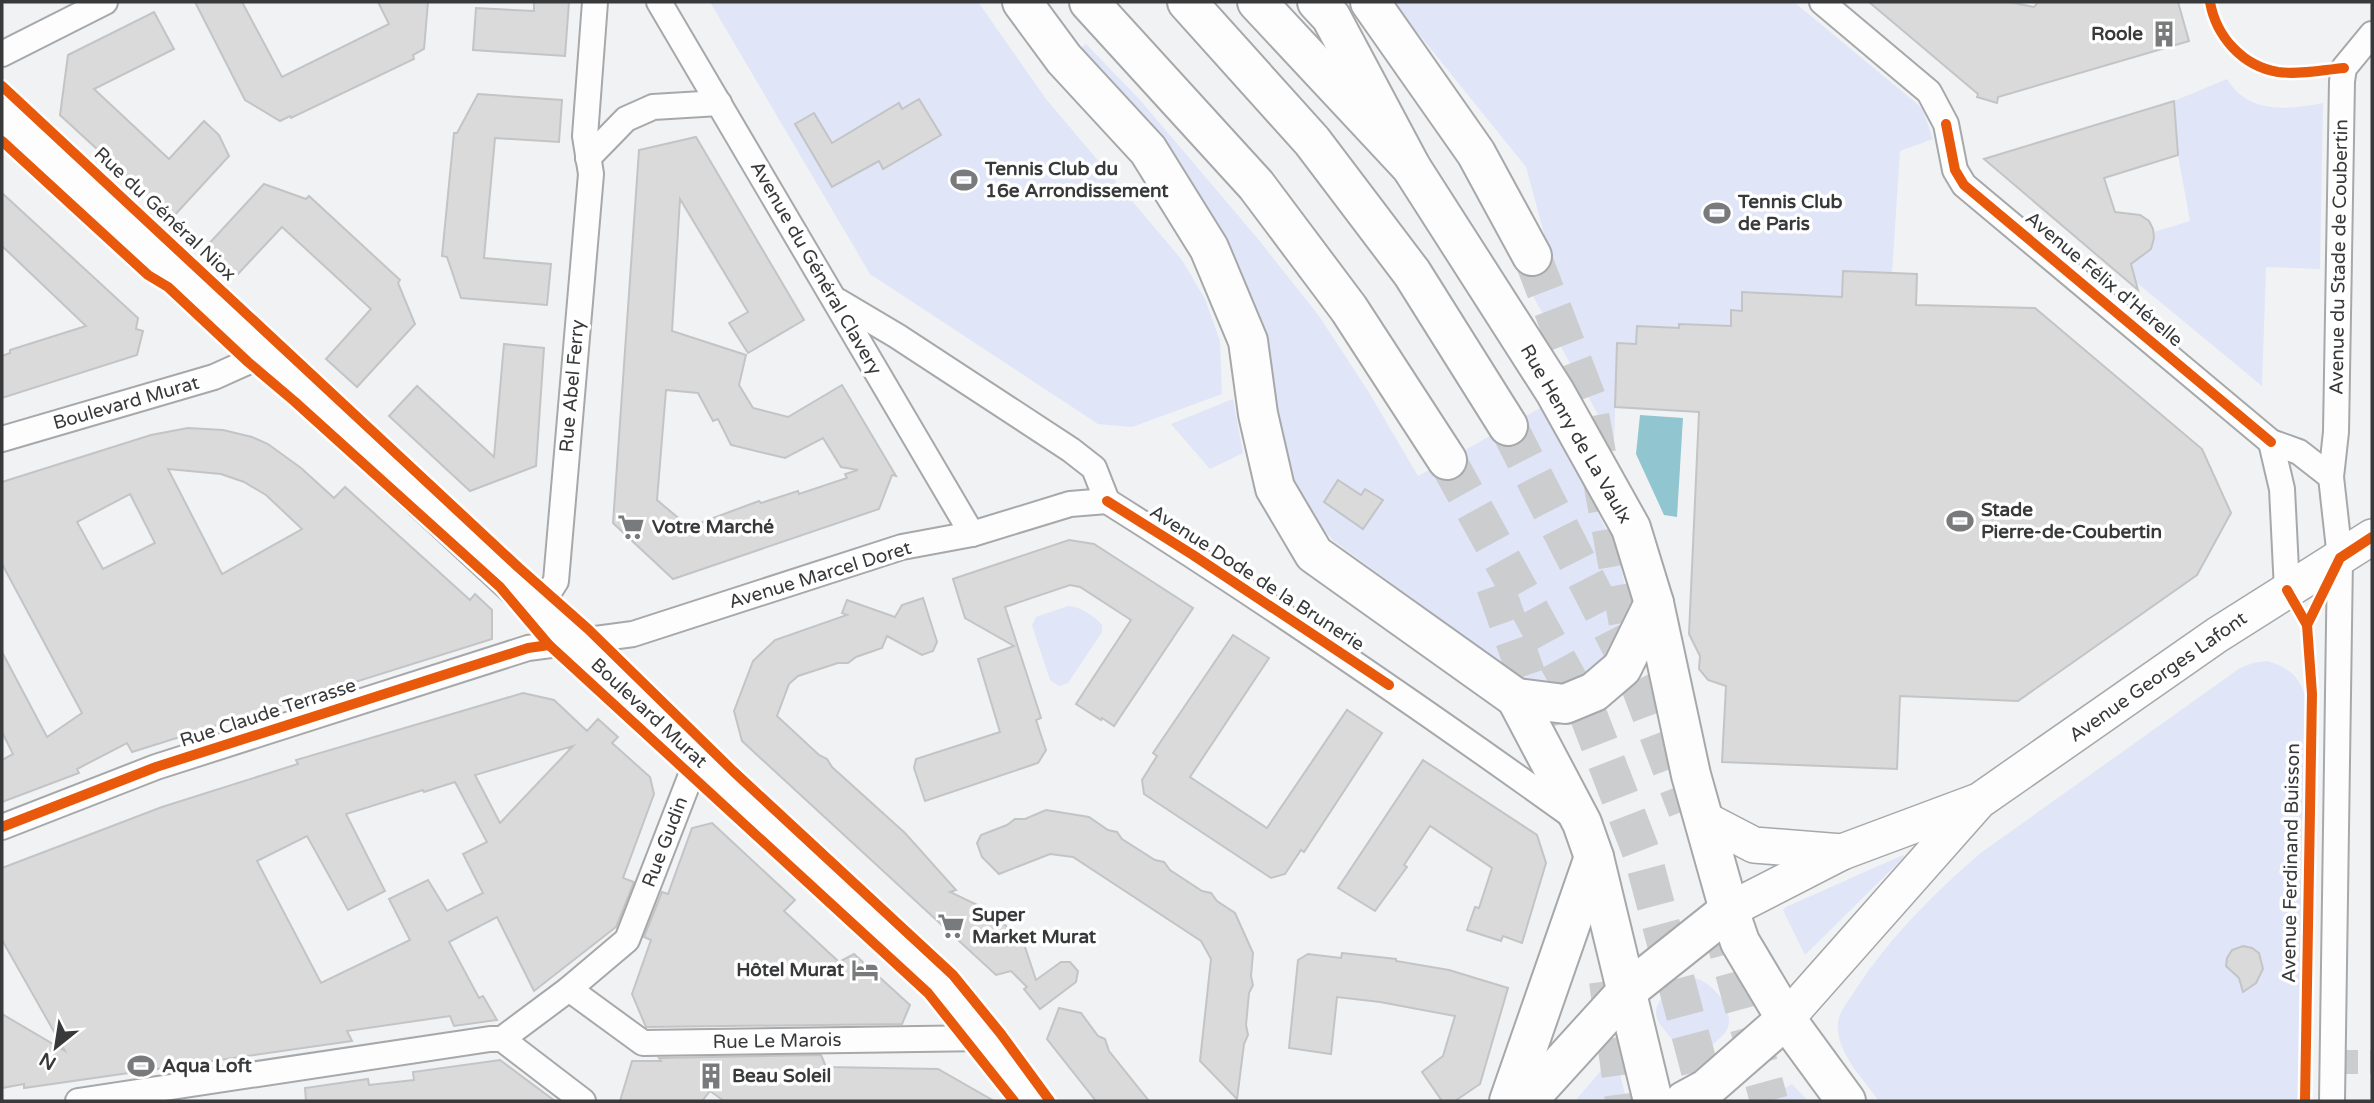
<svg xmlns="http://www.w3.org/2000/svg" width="2374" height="1103" font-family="'Varela Round',sans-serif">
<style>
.green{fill:#e0e5f8;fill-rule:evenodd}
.water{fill:#91c6d1}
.building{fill:#dadadb;stroke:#c3c4c5;stroke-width:2;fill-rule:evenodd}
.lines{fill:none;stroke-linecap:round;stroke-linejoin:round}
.street-tunnel{stroke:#cccdcf;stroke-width:24;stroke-dasharray:24 12;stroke-linecap:butt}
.highway-tunnel{stroke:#cccdcf;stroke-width:38;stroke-dasharray:38 19;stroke-linecap:butt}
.street-casing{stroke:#a7a8aa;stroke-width:28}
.secondary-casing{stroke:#a7a8aa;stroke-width:38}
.primary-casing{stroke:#a7a8aa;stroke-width:42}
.highway-casing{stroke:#a7a8aa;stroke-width:42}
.street{stroke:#fdfdfd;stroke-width:24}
.secondary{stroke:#fdfdfd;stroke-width:35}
.primary{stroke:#fdfdfd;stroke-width:38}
.highway{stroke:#fdfdfd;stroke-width:38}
.cycleway-casing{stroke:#fff;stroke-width:15}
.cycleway{stroke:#e8590c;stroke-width:10}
.labels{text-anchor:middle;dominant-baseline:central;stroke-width:7;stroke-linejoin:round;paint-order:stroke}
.poi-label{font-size:19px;font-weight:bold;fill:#38393a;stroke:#fff;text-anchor:start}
.street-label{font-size:19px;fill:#38393a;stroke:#fff}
</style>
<rect width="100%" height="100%" fill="#f1f2f4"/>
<!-- green -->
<g class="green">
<polygon points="710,2 978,2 1046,99 1182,260 1205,299 1220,341 1222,394 1132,427 1098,424 870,274"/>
<polygon points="1393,2 1794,2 1922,108 1933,139 1900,151 1892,273 1843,271 1842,297 1742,292 1742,311 1731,311 1731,330 1680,324 1679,328 1637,326 1636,344 1617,344 1614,444 1521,274 1548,248 1526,167"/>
<path d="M1086,44L1140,100L1258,239L1319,316L1368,391L1418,476L1544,406L1617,551C1621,567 1626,583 1625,600C1622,637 1598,678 1558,684C1548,686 1535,682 1525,681L1335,542L1319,525L1302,501L1286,464L1269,351L1245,284L1202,206L1078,50Z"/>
<path d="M2227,79C2248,114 2287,110 2323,103L2320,269L2266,267L2262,386L2136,282L2130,260C2145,255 2155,250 2154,232L2190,221L2178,155L2174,101Z"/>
<polygon points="1233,399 1243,453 1210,469 1171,424"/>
<path d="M1068,606C1080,606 1094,616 1102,625V632L1068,683L1059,686L1050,680L1032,625L1036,617Z"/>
<path d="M2267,661C2287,667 2299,675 2305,696L2301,1101H1879C1863,1079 1835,1051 1838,1022C1840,1010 1850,999 1856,989C1891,936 1934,893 1982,852L2240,668L2253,663ZM2243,946C2263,950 2268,968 2256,983L2242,989L2238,974L2230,971L2226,964L2232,950Z"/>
<polygon points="1903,855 1904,857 1805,955 1783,910 1786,907"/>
<path d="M1691,977C1712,979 1743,1017 1722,1036C1701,1056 1690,1061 1670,1037C1665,1030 1657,1023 1656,1014C1655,999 1677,980 1691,977Z"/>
<polygon points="1612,1058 1616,1058 1625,1095 1612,1101 1575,1101"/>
<polygon points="1792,1084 1808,1101 1762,1101"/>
</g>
<!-- water -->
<polygon class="water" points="1640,415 1683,418 1677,517 1664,515 1636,454"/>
<!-- building -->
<g class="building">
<polygon points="195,2 242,2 282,77 389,24 378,2 428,2 424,49 413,55 414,59 291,118 290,116 280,121 245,100"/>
<polygon points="534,2 569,2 565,56 473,50 476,8 534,11"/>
<polygon points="1869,2 2009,2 2034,7 2038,2 2178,2 2189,41 1998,97 1997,103 1977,97 1978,94"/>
<polygon points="154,12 174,49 94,89 169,159 204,121 219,135 229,156 172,218 60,115 68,55"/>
<polygon points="478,94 562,100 559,142 495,138 484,258 551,264 547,305 461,298 447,257 442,256 454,133 457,133"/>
<polygon points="919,99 941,135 883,169 879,161 832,187 795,124 814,113 832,143 899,103 902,109"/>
<polygon points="2174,101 2178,155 2104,178 2115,212 2140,215 2149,221 2153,229 2154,238 2151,249 2131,264 2138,290 1984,159"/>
<path d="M696,137L804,320L748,353L729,323L748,312L680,199L672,331L746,355L739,385L753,408L788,417L842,385L896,476L892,475L879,509L673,579L613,523L639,150ZM666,390L698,393L713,421L718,419L731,445L785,458L823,438L841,467L858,470L845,474L847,478L799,494L798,491L761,503L759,501L689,527L657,500Z"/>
<polygon points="264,184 306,199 309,196 400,280 398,283 415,324 357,387 326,359 371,309 282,227 236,276 205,248"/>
<polygon points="2,193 138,318 136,329 143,331 137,355 2,398 2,356 10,353 10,350 86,326 2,246"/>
<polygon points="1843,271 1917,274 1916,305 2035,308 2202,449 2231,513 2197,575 2018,701 1900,696 1897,769 1722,762 1726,686 1708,680 1699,669 1700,656 1689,634 1699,412 1615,407 1617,343 1636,344 1637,326 1679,328 1679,324 1731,326 1731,310 1742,311 1742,292 1842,297"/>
<polygon points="504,344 544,348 536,466 470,491 389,416 417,386 494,457"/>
<path d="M188,428L223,430L252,437L268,444L301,468L334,498L345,487L470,600L475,594L492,610V639L132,752L127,743L77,769L79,773L2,802V760L13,754L2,732V652L47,737L82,713L2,564V482L151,435ZM168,469L221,474L244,482L266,495L302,529L222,574ZM130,494L155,543L103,569L77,522Z"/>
<polygon points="1338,480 1361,495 1365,489 1383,500 1363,529 1324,502"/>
<polygon points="1069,540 1094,544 1193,608 1114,726 1102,718 1101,720 1076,704 1131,620 1080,587 1070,585 1005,607 1041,718 1036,720 1046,750 1038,763 925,801 914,768 916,759 1000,732 978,659 1014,646 965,618 953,579"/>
<polygon points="923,598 937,642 933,651 922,655 887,636 882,648 856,657 848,663 838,663 798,676 789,684 777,716 819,755 827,759 832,767 905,833 956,890 950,892 988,910 1000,920 1024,944 1036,980 1061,962 1070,962 1078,971 1076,982 1040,1009 1024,989 1027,987 1011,971 996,975 742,741 734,711 753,661 775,640 847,615 842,613 847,600 895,617 902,605"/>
<polygon points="1233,635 1269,658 1190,777 1267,828 1347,710 1382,733 1304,852 1301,850 1285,874 1271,878 1144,794 1142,780 1157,756 1153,753"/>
<path d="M523,693L554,700L587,731L598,719L618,737L612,743L650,777L654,794L623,878L634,882L616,927L534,991L497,917L449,942L479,998L483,996L497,1020L454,1026L450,1016L347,1031L352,1041L24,1088V1084L2,1088V1014L65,1051L2,940V868L162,807L298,764L296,760ZM573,746L500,823L475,775ZM455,782L487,842L463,854L483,893L447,911L428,880L389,899L410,940L321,983L257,861L307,836L348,910L385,891L346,814L423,790L424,792Z"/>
<polygon points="1423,760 1537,835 1546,863 1522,943 1503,936 1501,941 1467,930 1475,907 1479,908 1492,868 1430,826 1404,865 1407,867 1375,911 1338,888"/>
<polygon points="1046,810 1089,817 1108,830 1117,832 1122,839 1155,860 1164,862 1170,870 1202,891 1211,893 1217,901 1235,913 1253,953 1251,976 1253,985 1249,993 1246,1025 1248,1035 1244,1044 1237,1099 1200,1061 1211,959 1201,941 1073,857 1050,854 999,874 982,857 977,843 981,835 1007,825 1015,819 1025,819"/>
<polygon points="712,823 795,900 784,911 839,962 854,954 910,1005 902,1024 646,1027 632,994 651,940 644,937 662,892 668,894 692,828"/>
<polygon points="2243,946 2252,948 2259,953 2263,969 2256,983 2243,992 2239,978 2226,966 2227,958 2232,950"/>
<polygon points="1342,953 1396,959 1396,961 1449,970 1508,988 1480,1084 1455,1101 1442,1101 1422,1072 1443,1056 1455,1016 1380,1002 1337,997 1331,1054 1289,1048 1298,960 1308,954 1341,958"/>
<polygon points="1059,1008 1081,1013 1098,1036 1105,1039 1109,1051 1149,1101 1096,1101 1047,1039"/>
<polygon points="821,1055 826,1067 938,1069 994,1101 724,1101 710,1091 702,1101 620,1101 632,1061 661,1061 659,1058"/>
<polygon points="500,1060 555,1101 306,1101 305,1088 368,1079 369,1085 414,1080 413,1072"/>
</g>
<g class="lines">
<!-- street-tunnel -->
<polyline class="street-tunnel" points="2334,1062 2372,1062"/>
<!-- highway-tunnel -->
<g class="highway-tunnel">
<polyline points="1532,256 1587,398 1631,641"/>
<polyline points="1508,426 1638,681 1687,810"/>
<polyline points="1447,460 1589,717 1643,857 1708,1101"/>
<polyline points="1495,586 1546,730"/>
<polyline points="1719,917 1769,1101"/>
<polyline points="1608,981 1624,1101"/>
</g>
<!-- street casing -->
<g class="street-casing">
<g id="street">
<polyline points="659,2 972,534"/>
<polyline points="1822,2 1929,92 1946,124 1955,170 1964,185 2271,442 2299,452 2331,477"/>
<polyline points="2,54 105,2"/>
<polyline points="588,158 626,119 653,107 719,103"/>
<polyline points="838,301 897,336 1071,450 1094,468 1107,501"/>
<polyline points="2,439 214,377 263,355"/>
<polyline points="2271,442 2282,489 2287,590"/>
<path d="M1107,501C1266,601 1420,707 1572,816"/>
<polyline points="539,608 556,581 591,174 585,136 595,2"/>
<polyline points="2,827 156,767 528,648 633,634 902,547 972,534 1070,504 1107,501"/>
<polyline points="569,989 643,1043 987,1038"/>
<polyline points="502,1039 569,989 627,940 698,757"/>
<polyline points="502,1039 583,1101"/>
<polyline points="78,1101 490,1039 502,1039"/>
<polyline points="2332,1101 2340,558 2331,477 2336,432 2342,81 2344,68 2372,34"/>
</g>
</g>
<!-- secondary casing -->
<g class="secondary-casing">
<g id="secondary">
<polyline points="2,116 195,291 941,982 1035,1101"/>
<polyline points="1704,819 1754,845 1842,852"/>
<polyline points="1729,910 1842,852 1976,802"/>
<polyline points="1786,1019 1979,801 2217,635 2372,537"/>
</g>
</g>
<!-- primary casing -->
<g class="primary-casing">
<g id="primary">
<polyline points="1317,2 1331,17 1411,167 1555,392 1631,528 1654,603 1691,775 1729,910 1740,942 1786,1019 1846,1101"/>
<polyline points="1516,698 1582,823 1594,857 1653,1101"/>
<polyline points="1516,698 1565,704 1594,692 1622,668 1654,603"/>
<polyline points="1509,1101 1594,857"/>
<polyline points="1527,1101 1626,992 1729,910"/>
<polyline points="1684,1101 1706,1089 1786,1019"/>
</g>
</g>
<!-- highway casing -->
<g class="highway-casing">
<g id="highway">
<polyline points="1022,2 1064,59 1148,150 1209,248 1248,341 1258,414 1275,488 1314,554 1516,698"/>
<polyline points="1089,2 1256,185 1349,309 1447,460"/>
<polyline points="1187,2 1312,141 1412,273 1508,426"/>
<polyline points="1257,2 1411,167"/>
<polyline points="1370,2 1476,153 1532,256"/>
</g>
</g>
<!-- street -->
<use href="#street" class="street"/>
<!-- secondary -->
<use href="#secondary" class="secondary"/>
<!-- primary -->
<use href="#primary" class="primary"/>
<!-- highway -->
<use href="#highway" class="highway"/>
<!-- cycleway casing -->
<g class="cycleway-casing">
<g id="cycleway">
<path d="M2210,2C2216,36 2242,66 2278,72C2299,75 2322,70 2344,68"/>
<polyline points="2,86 518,567 588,629 733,771 953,975 1001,1034 1050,1101"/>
<polyline points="1946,124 1955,170 1964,185 2271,442"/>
<polyline points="2,141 148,275 168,287 248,362 294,401 500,587 549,645 928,993 1014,1101"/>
<polyline points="1107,501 1193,555 1389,685"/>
<polyline points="2287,590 2307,625 2312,694 2305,1101"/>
<polyline points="2307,625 2340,558 2372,537"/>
<polyline points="2,827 156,767 528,648 549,645"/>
</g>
</g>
<!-- cycleway -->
<use href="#cycleway" class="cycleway"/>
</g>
<!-- icons -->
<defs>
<g id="building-bare" transform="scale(2.1)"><path d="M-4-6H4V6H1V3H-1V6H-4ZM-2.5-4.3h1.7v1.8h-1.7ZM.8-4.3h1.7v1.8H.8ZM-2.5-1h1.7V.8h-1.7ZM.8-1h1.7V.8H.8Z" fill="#797a7b" stroke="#fff" stroke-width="2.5" paint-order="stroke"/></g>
<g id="stadium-bare" transform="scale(2.1)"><path d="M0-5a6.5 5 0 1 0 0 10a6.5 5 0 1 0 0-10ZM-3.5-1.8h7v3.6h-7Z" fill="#797a7b" stroke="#fff" stroke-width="2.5" paint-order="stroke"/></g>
<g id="supermarket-bare" transform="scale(2.1)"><path d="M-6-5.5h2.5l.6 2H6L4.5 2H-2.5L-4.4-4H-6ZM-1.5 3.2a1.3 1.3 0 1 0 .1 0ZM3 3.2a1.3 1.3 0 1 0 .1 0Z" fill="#797a7b" stroke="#fff" stroke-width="2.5" paint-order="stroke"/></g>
<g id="hotel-bare" transform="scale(2.1)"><path d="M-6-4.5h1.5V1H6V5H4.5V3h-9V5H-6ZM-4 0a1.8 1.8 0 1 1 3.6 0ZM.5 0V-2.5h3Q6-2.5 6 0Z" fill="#797a7b" stroke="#fff" stroke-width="2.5" paint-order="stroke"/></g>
</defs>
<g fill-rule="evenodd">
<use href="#building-bare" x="2164" y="34"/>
<use href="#stadium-bare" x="964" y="180"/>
<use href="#stadium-bare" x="1717" y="213"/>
<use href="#stadium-bare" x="1960" y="521"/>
<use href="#supermarket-bare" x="631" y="527"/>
<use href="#supermarket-bare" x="951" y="926"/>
<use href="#hotel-bare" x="865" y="970"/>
<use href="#stadium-bare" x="141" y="1066"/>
<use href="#building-bare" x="711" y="1076"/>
</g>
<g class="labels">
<!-- poi labels -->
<g class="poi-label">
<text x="2143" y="34" text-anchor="end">Roole</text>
<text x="985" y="169">Tennis Club du<tspan x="985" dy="22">16e Arrondissement</tspan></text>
<text x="1738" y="202">Tennis Club<tspan x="1738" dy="22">de Paris</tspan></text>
<text x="1981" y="510">Stade<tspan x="1981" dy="22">Pierre-de-Coubertin</tspan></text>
<text x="652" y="527">Votre Marché</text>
<text x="972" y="915">Super<tspan x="972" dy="22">Market Murat</tspan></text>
<text x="844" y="970" text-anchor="end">Hôtel Murat</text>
<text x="162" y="1066">Aqua Loft</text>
<text x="732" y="1076">Beau Soleil</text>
</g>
<!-- street labels -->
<g class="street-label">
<text transform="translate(165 214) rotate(43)">Rue du Général Niox</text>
<text transform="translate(2339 257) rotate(-89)">Avenue du Stade de Coubertin</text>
<text transform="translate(816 268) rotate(60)">Avenue du Général Clavery</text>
<text transform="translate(2104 279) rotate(40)">Avenue Félix d'Hérelle</text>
<text transform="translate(572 386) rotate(-85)">Rue Abel Ferry</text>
<text transform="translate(126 403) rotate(-16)">Boulevard Murat</text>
<text transform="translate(1576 434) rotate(60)">Rue Henry de La Vaulx</text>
<text transform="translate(820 575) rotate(-17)">Avenue Marcel Doret</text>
<text transform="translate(1257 578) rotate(33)">Avenue Dode de la Brunerie</text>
<text transform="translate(2158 677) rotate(-35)">Avenue Georges Lafont</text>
<text transform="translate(268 713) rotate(-18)">Rue Claude Terrasse</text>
<text transform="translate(649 713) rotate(43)">Boulevard Murat</text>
<text transform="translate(665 842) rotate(-69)">Rue Gudin</text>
<text transform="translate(2291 863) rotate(-89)">Avenue Ferdinand Buisson</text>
<text transform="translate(777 1041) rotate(-1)">Rue Le Marois</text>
</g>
</g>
<!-- border -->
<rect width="2374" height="1103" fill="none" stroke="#38393a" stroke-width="7"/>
<!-- north arrow -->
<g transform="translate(56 1047) rotate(210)" stroke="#ffffff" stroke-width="5" paint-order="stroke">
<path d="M0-5L12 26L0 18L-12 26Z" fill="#38393a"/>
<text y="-10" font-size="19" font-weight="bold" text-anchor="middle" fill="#38393a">N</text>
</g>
</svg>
